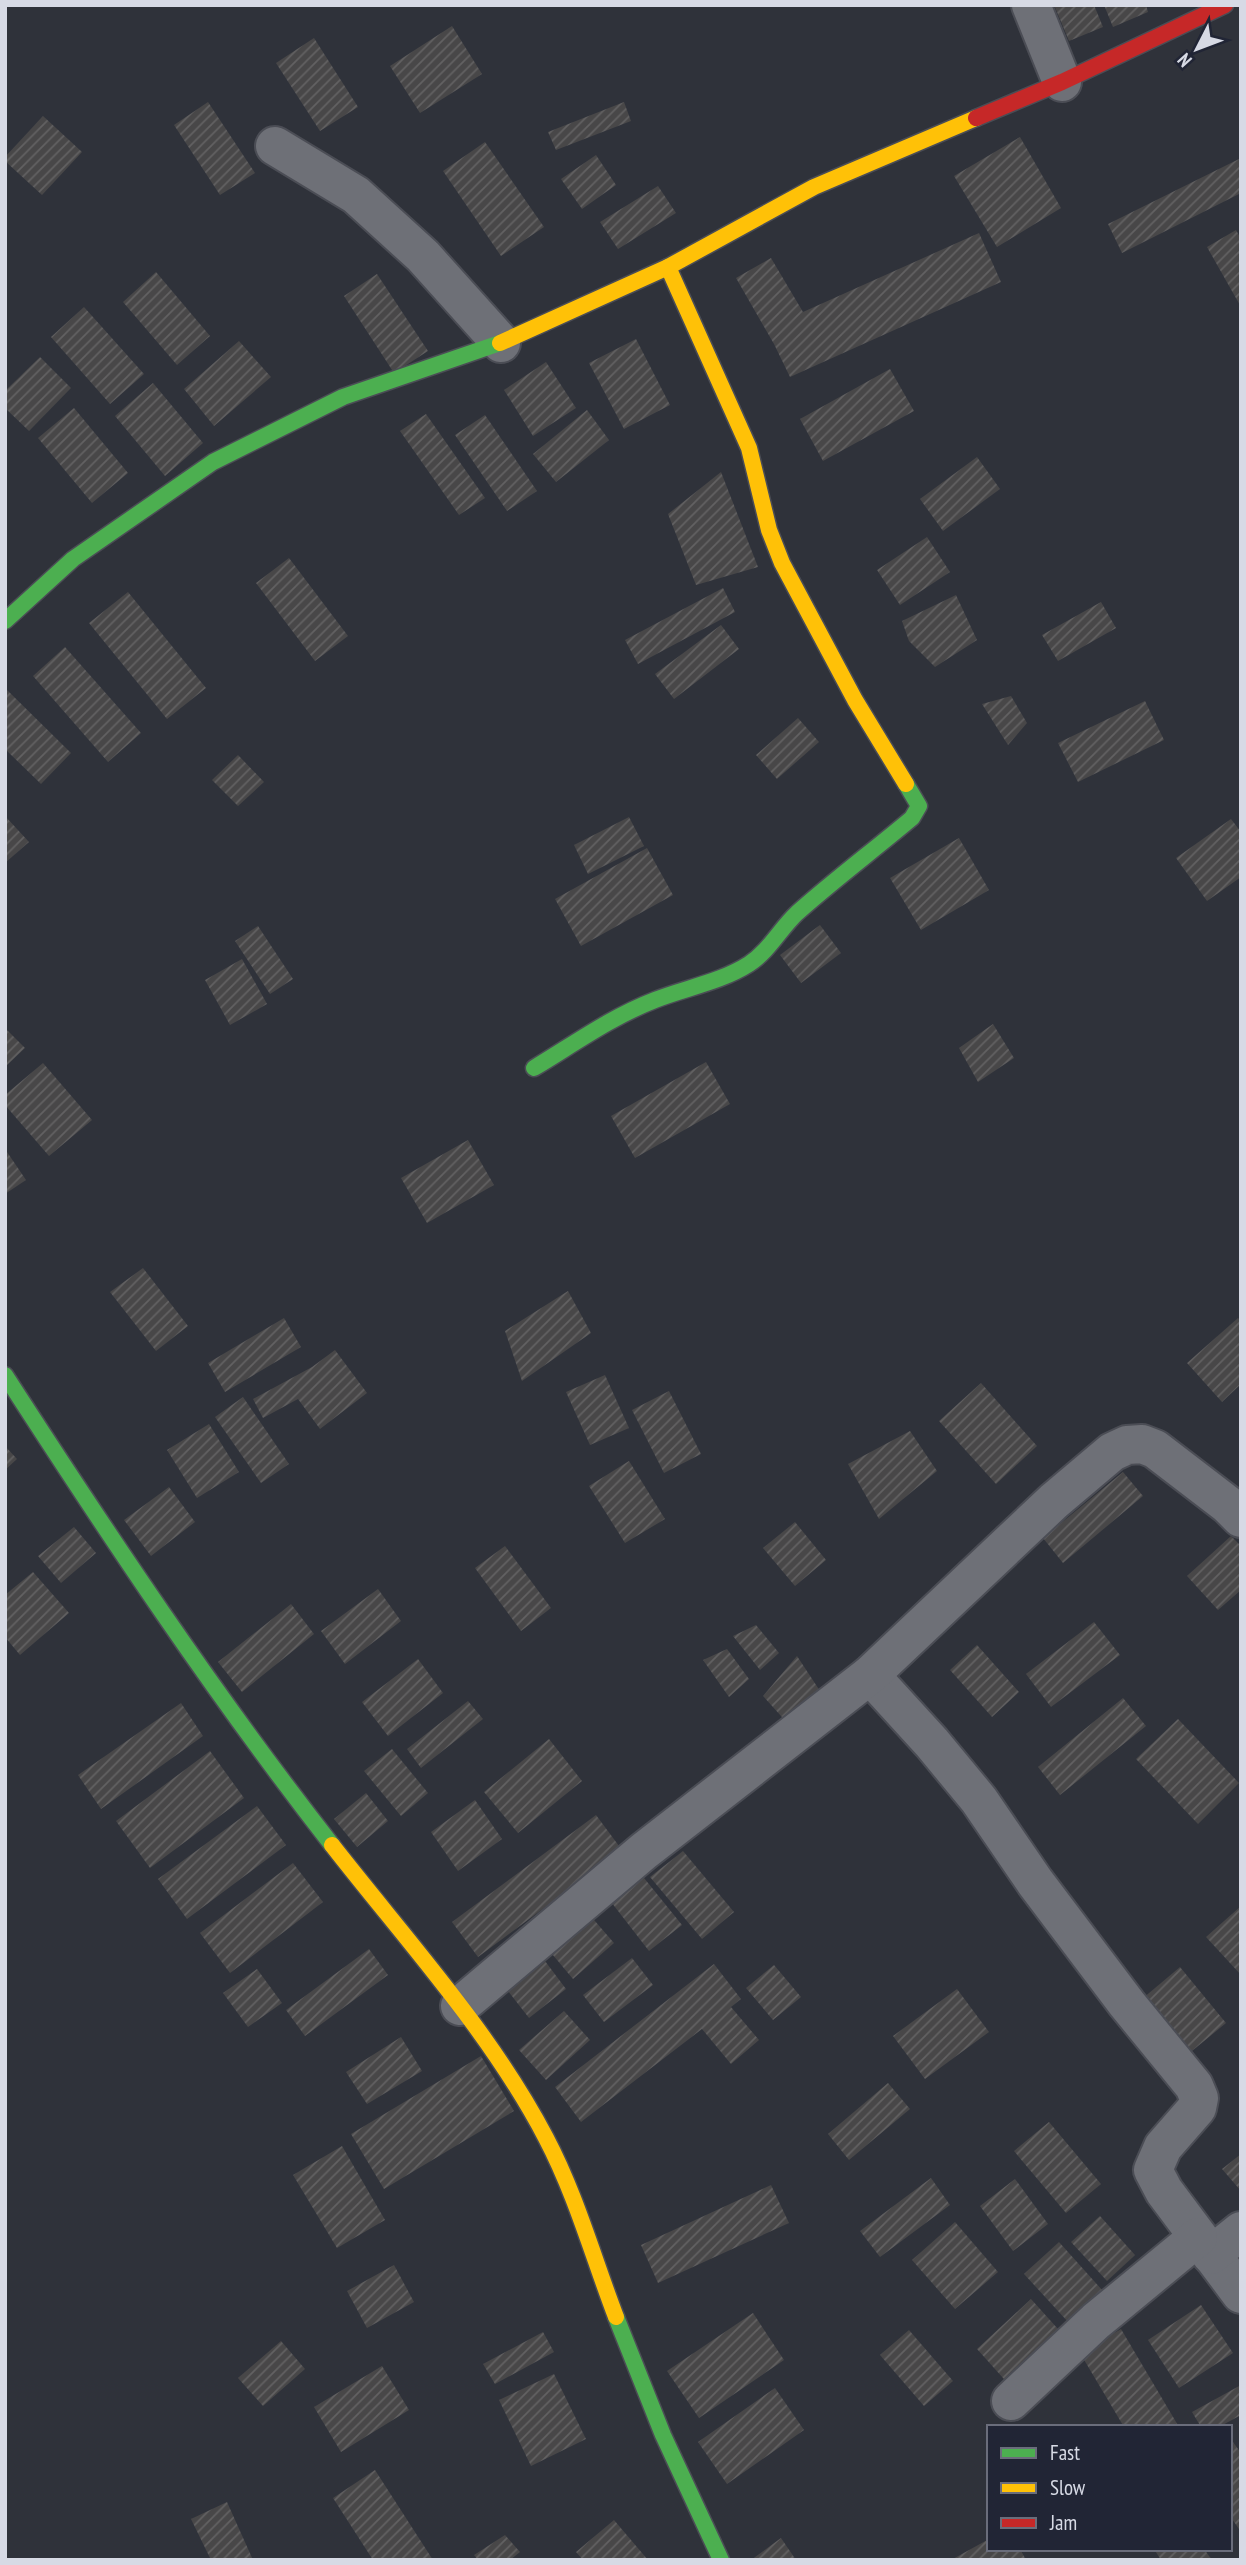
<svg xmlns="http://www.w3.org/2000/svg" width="1246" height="2565" font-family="'PT Sans Narrow',sans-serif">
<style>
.building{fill:url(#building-hatch)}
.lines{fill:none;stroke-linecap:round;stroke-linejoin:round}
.street-casing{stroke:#4b4d55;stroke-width:42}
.fast-casing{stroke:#4b4d55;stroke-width:19}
.slow-casing{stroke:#4b4d55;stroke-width:19}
.jam-casing{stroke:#4b4d55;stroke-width:19}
.street{stroke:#6e7077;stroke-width:38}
.fast{stroke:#4caf50;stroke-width:16}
.slow{stroke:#ffc107;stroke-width:16}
.jam{stroke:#c62828;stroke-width:16}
</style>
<defs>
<pattern id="building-hatch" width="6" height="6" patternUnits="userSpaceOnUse" patternTransform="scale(1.75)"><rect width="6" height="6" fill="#484748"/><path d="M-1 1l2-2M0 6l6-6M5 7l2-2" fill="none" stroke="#626162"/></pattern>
</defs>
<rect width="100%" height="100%" fill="#2f323a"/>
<!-- building -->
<g class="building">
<polygon points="1054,5 1094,5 1103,27 1069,41"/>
<polygon points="1104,5 1146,5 1148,12 1113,27"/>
<polygon points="452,26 482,74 420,113 390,66"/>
<polygon points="314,38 358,107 320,131 276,63"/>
<polygon points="208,102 255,173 220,195 174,125"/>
<polygon points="624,102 631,121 556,150 548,132"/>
<polygon points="43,116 82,152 42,195 5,161 5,157"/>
<polygon points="1020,137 1061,208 997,247 954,176"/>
<polygon points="485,142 544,227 501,256 443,171"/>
<polygon points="596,155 616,185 582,209 561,179"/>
<polygon points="1241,158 1241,193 1122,253 1108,224"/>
<polygon points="658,186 676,213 618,249 600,222"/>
<polygon points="1236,230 1241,239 1241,307 1207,247"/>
<polygon points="979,233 1001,282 790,377 774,344 736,278 771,258 803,312"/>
<polygon points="156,272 210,336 177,365 123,302"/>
<polygon points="377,274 428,351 394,373 344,296"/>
<polygon points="84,307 144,374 110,404 51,337"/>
<polygon points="636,339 670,405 624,429 589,363"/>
<polygon points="239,341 271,377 214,426 184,389"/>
<polygon points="40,357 71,388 29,431 5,408 5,391"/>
<polygon points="546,362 576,408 533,436 504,390"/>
<polygon points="890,369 914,411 823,461 800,419"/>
<polygon points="153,383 203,443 165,476 115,416"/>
<polygon points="74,408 128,473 92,503 38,438"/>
<polygon points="587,410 609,440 556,482 533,454"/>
<polygon points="426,414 485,498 459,515 400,431"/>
<polygon points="485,415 537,491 507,511 455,435"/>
<polygon points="977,457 1000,489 943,531 920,499"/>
<polygon points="721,472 758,567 696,585 668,514"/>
<polygon points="927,537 950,572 900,605 877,570"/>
<polygon points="289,558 348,636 315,661 256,583"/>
<polygon points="723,588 735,612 638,664 625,640"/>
<polygon points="128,592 206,688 167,719 89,623"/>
<polygon points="956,595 977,640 935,667 909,641 902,621"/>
<polygon points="1101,602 1116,628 1058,661 1042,635"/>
<polygon points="721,625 739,649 674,699 655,674"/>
<polygon points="65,647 141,733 108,762 33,676"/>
<polygon points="5,688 71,753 41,784 5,749"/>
<polygon points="1011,696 1027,723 1008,745 982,704"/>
<polygon points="1145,701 1164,740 1078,782 1058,743"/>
<polygon points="798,718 819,742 777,779 756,755"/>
<polygon points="238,755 264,782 238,806 212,780"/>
<polygon points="5,816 29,842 5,863"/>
<polygon points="629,817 644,846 588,874 574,845"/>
<polygon points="1231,819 1241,832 1241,877 1207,901 1176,858"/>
<polygon points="959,838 989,890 921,930 890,878"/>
<polygon points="647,848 673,895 581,946 555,899"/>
<polygon points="820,925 841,953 801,983 780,955"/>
<polygon points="258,926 293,979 270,994 235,941"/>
<polygon points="242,959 267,1004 230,1025 205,980"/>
<polygon points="993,1024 1014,1058 978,1082 959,1048"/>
<polygon points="5,1028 25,1048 5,1067"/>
<polygon points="706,1062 730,1104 635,1158 611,1116"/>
<polygon points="43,1063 92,1120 49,1156 5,1105 5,1095"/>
<polygon points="468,1140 494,1185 427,1223 401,1178"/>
<polygon points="5,1149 26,1180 5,1194"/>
<polygon points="143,1268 188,1326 156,1351 110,1292"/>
<polygon points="568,1291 591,1333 522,1381 505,1331"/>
<polygon points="284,1318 301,1347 225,1392 208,1363"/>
<polygon points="1238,1318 1241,1321 1241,1384 1222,1402 1187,1363"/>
<polygon points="335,1350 367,1393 320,1429 298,1399 263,1418 253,1399 312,1367"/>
<polygon points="605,1375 629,1428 590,1445 566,1392"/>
<polygon points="981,1383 1037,1446 996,1484 939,1421"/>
<polygon points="669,1391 701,1454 664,1473 632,1410"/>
<polygon points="243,1397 289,1464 261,1483 215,1417"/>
<polygon points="209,1424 239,1472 197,1498 167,1450"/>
<polygon points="910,1431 937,1471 879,1519 848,1464"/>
<polygon points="5,1446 17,1459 5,1470"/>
<polygon points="629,1461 665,1519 625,1543 589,1486"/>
<polygon points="1123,1472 1143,1496 1063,1563 1043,1538"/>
<polygon points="169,1487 195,1522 151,1556 124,1520"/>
<polygon points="795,1522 826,1560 795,1586 763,1548"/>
<polygon points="74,1527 96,1553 61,1583 38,1556"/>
<polygon points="1231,1536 1241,1546 1241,1590 1218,1610 1187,1576"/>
<polygon points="505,1546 551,1608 521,1631 475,1568"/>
<polygon points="33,1572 69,1613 20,1655 5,1637 5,1595"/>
<polygon points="378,1589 401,1621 345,1664 321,1631"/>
<polygon points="291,1604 314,1634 242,1692 218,1662"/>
<polygon points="1094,1622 1120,1655 1051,1707 1026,1674"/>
<polygon points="756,1625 779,1653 760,1670 733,1636"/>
<polygon points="977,1645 1019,1692 992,1717 950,1670"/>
<polygon points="727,1649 749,1679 729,1697 703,1660"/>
<polygon points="797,1656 822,1694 790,1726 763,1696"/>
<polygon points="418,1659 443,1693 388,1736 362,1702"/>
<polygon points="1123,1698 1146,1726 1060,1795 1038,1767"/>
<polygon points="468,1701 483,1719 421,1768 407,1749"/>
<polygon points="181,1703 203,1736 101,1809 78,1775"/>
<polygon points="1178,1719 1239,1783 1198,1824 1136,1759"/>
<polygon points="549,1739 582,1781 518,1833 484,1792"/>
<polygon points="392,1749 428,1793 401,1816 364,1771"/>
<polygon points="210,1751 244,1798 150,1868 116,1821"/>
<polygon points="366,1793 388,1821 357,1847 334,1819"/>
<polygon points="475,1800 502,1839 458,1871 431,1832"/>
<polygon points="257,1806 286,1845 187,1919 158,1879"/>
<polygon points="596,1815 622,1850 478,1957 452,1922"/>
<polygon points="683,1851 734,1912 702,1939 650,1877"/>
<polygon points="293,1863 323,1902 230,1973 200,1933"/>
<polygon points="640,1873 682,1925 649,1951 608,1898"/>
<polygon points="1241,1906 1241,1975 1206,1937"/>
<polygon points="588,1913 614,1943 573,1979 547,1948"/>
<polygon points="369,1949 388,1975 305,2036 286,2010"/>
<polygon points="542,1957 566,1989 529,2018 504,1986"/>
<polygon points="632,1958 653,1985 604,2022 583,1995"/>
<polygon points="714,1964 741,1999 731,2007 759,2040 731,2064 702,2029 581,2122 555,2087"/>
<polygon points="774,1965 801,1997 773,2020 746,1988"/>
<polygon points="1180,1967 1226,2023 1181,2060 1136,2004"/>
<polygon points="257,1969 282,2003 248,2027 223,1993"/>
<polygon points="957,1989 989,2032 925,2079 893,2036"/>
<polygon points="564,2011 590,2040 546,2080 519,2050"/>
<polygon points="401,2037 422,2071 367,2104 346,2072"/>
<polygon points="481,2056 514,2111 384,2189 351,2134"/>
<polygon points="888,2083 910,2109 849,2160 828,2134"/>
<polygon points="1049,2122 1101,2184 1066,2213 1014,2151"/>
<polygon points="342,2146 385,2220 337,2248 293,2175"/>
<polygon points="1241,2154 1241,2191 1222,2169"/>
<polygon points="931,2178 950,2205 880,2257 860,2231"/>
<polygon points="1015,2179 1048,2224 1013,2251 980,2206"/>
<polygon points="771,2185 789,2223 658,2283 641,2245"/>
<polygon points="1100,2216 1135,2255 1107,2281 1071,2242"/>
<polygon points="955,2222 998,2272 955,2309 912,2260"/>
<polygon points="1059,2242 1103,2291 1069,2323 1024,2274"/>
<polygon points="394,2265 414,2302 367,2328 347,2291"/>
<polygon points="1031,2299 1067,2339 1012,2388 977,2349"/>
<polygon points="1201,2305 1233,2353 1179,2388 1148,2340"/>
<polygon points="753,2313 784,2360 699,2418 667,2371"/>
<polygon points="1121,2329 1179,2427 1124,2427 1080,2353"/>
<polygon points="909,2330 953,2381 924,2406 880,2355"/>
<polygon points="543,2332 554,2352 495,2384 483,2364"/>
<polygon points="281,2341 305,2369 263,2406 238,2378"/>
<polygon points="382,2366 409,2410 341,2452 314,2407"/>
<polygon points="554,2374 586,2439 531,2466 499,2400"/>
<polygon points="1241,2385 1241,2415 1219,2427 1201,2427 1192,2412"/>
<polygon points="775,2388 804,2430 727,2484 698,2442"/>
<polygon points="1230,2438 1241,2453 1241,2532 1230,2516"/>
<polygon points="375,2470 433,2560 373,2560 333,2498"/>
<polygon points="227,2502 253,2560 211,2560 191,2519"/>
<polygon points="614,2520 648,2560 583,2560 576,2552"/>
<polygon points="505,2535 520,2552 510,2560 478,2560 474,2555"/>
<polygon points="781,2538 796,2560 751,2560"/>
<polygon points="989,2539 989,2549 1020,2549 1026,2560 951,2560"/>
<polygon points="1154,2549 1204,2549 1212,2560 1161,2560"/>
</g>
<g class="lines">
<!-- street casing -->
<g class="street-casing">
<g id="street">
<polyline points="1031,5 1062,82"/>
<polyline points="275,146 356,195 423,256 501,343"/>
<polyline points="870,1675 932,1743 979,1800 1035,1882 1127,2004 1194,2086 1199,2098 1197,2108 1163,2147 1153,2170 1164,2191 1241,2294"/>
<polyline points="460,2006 644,1851 870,1675 1054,1501 1112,1452 1127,1445 1142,1444 1155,1449 1228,1505 1241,1518"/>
<polyline points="1211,2255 1241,2231"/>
<polyline points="1011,2401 1096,2321 1198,2237"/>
</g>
</g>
<!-- fast casing -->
<g class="fast-casing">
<g id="fast">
<polyline points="5,621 73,559 213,462 343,397 500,343"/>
<path d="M534,1068C574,1044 611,1017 655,1000C685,988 721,982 749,964C769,951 780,929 797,913C834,880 874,850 912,818L919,806L906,784"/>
<path d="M5,1375C109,1536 214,1694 332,1845"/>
<polyline points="616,2317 663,2435 721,2560"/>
</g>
</g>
<!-- slow casing -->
<g class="slow-casing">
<g id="slow">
<polyline points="668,267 749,448 769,530 782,563 855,700 906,784"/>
<polyline points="500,343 668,267 814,187 976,118"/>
<path d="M332,1845C406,1940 490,2031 546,2138C576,2195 593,2257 616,2317"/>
</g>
</g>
<!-- jam casing -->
<g class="jam-casing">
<polyline id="jam" points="976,118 1062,82 1225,5"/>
</g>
<!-- street -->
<use href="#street" class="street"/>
<!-- fast -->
<use href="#fast" class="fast"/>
<!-- slow -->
<use href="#slow" class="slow"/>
<!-- jam -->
<use href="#jam" class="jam"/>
</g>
<!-- border -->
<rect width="1246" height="2565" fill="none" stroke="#d7dae5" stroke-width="14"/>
<!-- legend -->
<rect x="987" y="2425" width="245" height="126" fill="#212535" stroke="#6a6d7b" stroke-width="2"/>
<rect x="1001" y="2448" width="35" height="10" fill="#4caf50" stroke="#6a6d7b" stroke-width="2"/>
<text x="1050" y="2460" font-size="21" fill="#d7dae5">Fast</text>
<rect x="1001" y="2483" width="35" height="10" fill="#ffc107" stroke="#6a6d7b" stroke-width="2"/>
<text x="1050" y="2495" font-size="21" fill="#d7dae5">Slow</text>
<rect x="1001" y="2518" width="35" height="10" fill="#c62828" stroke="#6a6d7b" stroke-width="2"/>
<text x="1050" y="2530" font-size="21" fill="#d7dae5">Jam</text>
<!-- north arrow -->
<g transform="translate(1197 49) rotate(228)" stroke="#212535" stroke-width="5" paint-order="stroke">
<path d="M0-5L12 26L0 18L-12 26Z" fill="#d7dae5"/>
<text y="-10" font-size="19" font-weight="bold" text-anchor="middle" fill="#d7dae5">N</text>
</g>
</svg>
